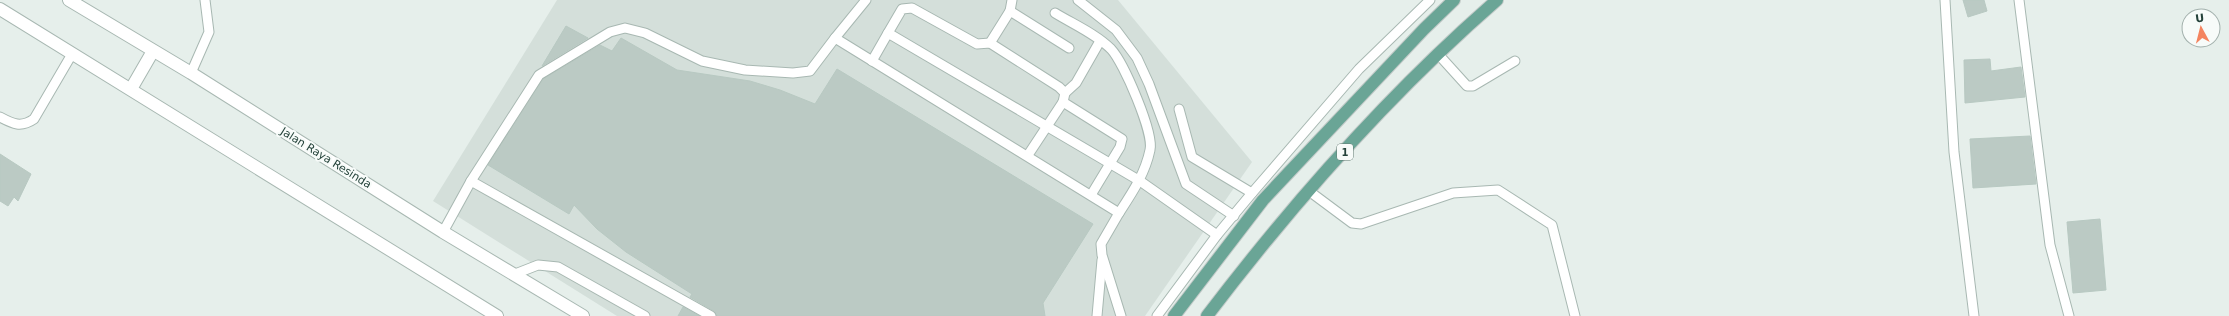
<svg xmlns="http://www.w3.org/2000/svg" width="2229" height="316" font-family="'DejaVu Sans',sans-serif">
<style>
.built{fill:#d4dfda}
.building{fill:#bbcac4;stroke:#b8c9c2}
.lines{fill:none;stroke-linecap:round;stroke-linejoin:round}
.service-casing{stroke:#a8b8b2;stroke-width:11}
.tertiary-casing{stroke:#a8b8b2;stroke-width:14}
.primary-casing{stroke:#c2cac8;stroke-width:14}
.service{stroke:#fff;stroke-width:9}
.tertiary{stroke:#fff;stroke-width:12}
.primary{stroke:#6aa596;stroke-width:12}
.labels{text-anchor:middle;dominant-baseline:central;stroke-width:4;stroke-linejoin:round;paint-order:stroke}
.shield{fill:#f7fbf9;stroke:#637a73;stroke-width:1}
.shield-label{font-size:10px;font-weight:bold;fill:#24423a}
.street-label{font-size:11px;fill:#24423a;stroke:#f7fbf9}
</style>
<rect width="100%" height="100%" fill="#e6efeb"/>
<!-- built -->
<polygon class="built" points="557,0 1118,0 1252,162 1145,316 617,316 433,201"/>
<!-- building -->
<g class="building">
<polygon points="1963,0 1984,0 1987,11 1968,17"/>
<polygon points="566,26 588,38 542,66"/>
<polygon points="621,38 677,70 750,81 780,90 815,104 837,69 1093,224 1043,303 1045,316 717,316 714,311 690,297 692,294 626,252 597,229 574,205 569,214 488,165 543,79 600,45 612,51"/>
<polygon points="1990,59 1991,71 2021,67 2025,97 1965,103 1964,60"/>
<polygon points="2030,136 2036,184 1973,188 1970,139"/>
<polygon points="0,154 31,174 18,201 14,197 8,206 0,201"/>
<polygon points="2100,219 2106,290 2073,293 2067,222"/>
<polygon points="683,307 699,316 678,316"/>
</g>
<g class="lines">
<!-- service casing -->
<g class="service-casing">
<g id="service">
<polyline points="1078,0 1116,30 1137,58 1149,84 1186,184 1234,216"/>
<polyline points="1945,0 1954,152 1974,316"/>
<polyline points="2019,0 2050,245 2069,316"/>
<polyline points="1010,11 1012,0"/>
<path d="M1055,13C1073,24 1096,34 1111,49C1124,63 1154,133 1150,150C1145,174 1132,193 1119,213"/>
<polyline points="888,33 902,9 912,8 977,44 990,43 1059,87 1065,93 1063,102 1122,139 1120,147 1091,195"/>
<polyline points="835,38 866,0"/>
<polyline points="990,43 1010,11 1069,48"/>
<polyline points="1438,54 1467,86 1473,86 1515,61"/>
<polyline points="872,61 888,33 1140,181 1217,235"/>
<polyline points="191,73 209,32 205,0"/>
<polyline points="1065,93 1076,83 1100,41"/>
<polyline points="1179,109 1192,157 1252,193"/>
<path d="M0,117C13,124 21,128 34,119L72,54"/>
<polyline points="1028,155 1063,102"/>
<polyline points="1309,191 1352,223 1361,224 1453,193 1498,190 1552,225 1575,316"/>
<polyline points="443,232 471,181"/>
<polyline points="515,274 538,265 558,267 645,316"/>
<polyline points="711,316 471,181 539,75 610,32 625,28 645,33 702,61 745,70 793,73 810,71 835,38 1119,213 1101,244 1102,255 1121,316"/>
<polyline points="1097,316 1102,260"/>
<polyline points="1157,316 1217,235 1252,193 1359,69 1430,0"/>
</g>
</g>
<!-- tertiary casing -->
<g class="tertiary-casing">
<g id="tertiary">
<polyline points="69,0 191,73 443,232 583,316"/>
<polyline points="0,9 497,316"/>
<polyline points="131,89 153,51"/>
</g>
</g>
<!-- primary casing -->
<g class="primary-casing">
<g id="primary">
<polyline points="1174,316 1263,200 1424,29 1454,0"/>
<path d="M1207,316C1293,203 1389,94 1497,0"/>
</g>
</g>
<!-- service -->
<use href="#service" class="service"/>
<!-- tertiary -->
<use href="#tertiary" class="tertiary"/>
<!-- primary -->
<use href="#primary" class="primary"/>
</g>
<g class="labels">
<!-- shield labels -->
<rect class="shield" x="1337" y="144" width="16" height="16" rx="3"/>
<g class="shield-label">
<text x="1345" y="152">1</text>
</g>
<!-- street labels -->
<g class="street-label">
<text transform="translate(326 158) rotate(32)">Jalan Raya Resinda</text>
</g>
</g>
<!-- north arrow -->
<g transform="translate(2201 28) rotate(353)"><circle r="19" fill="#f7fbf9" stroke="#a3b1ad"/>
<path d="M0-3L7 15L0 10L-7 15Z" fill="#f4845f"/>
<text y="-6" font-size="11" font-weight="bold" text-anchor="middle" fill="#24423a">U</text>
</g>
</svg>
